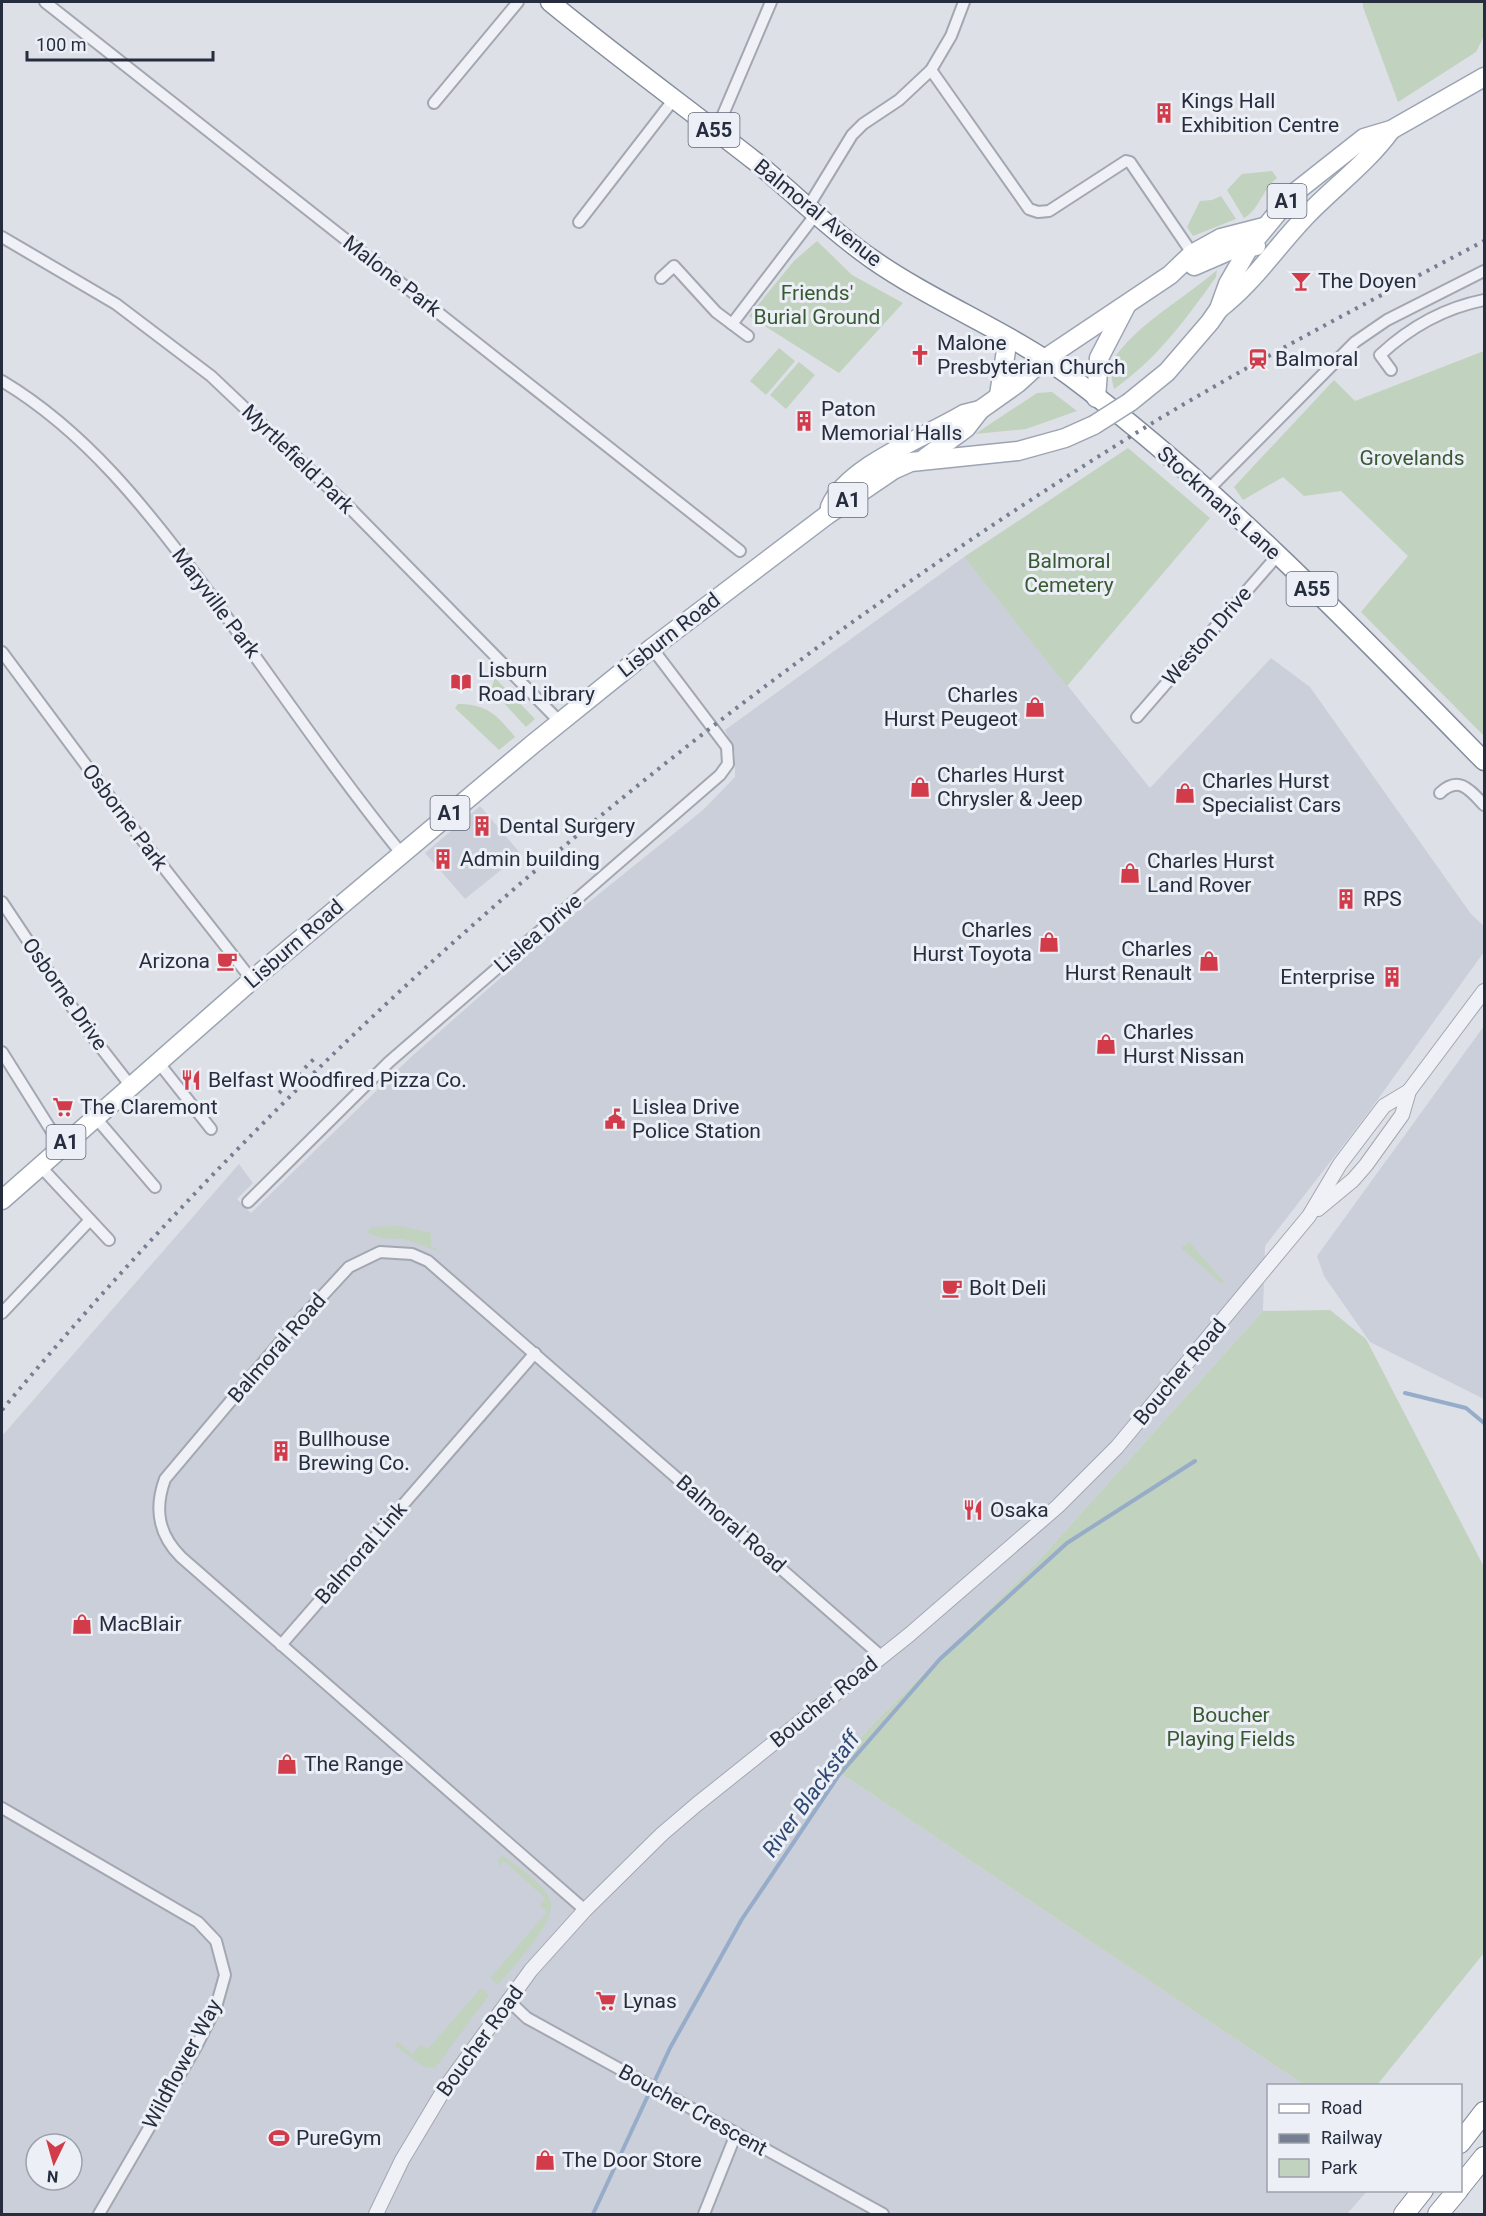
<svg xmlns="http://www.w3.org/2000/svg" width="1486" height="2216" font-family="Roboto,sans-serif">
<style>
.built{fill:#cbcfd9;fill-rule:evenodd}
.green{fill:#c1d2be}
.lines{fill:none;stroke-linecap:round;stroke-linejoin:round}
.stream{stroke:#96acc9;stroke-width:4}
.minor-casing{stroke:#a2a7b1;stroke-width:14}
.tertiary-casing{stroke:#a2a7b1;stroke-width:16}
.primary-casing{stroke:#9ca4b3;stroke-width:21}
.trunk-casing{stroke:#848d9e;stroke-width:21}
.motorway-casing{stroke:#848d9e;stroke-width:22}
.minor{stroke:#f0f1f6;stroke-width:10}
.tertiary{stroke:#f0f1f6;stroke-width:14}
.primary{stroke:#fff;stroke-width:18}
.trunk{stroke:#fff;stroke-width:18}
.motorway{stroke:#fff;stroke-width:20}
.rail{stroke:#767f91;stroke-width:4;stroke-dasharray:3 6;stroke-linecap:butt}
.primary-bridge-casing{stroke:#9ca4b3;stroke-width:21;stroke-linecap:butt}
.primary-bridge{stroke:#fff;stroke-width:18}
.labels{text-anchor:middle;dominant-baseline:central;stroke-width:6;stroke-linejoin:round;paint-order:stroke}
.shield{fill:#eceff5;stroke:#616775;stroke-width:1.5}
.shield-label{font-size:20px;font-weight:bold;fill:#262d3e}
.poi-label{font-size:21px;fill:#262d3e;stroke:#eceff5;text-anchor:start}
.street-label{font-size:21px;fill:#262d3e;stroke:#eceff5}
.park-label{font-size:21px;fill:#385a33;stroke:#eceff5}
.water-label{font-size:22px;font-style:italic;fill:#2f4973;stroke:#eceff5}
</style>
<rect width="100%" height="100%" fill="#dde0e7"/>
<!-- built -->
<g class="built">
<path d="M964,557L1150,788L1271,658L1310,687L1471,914L1484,926V952L1365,1117L1265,1246L1263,1311L1040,1559L877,1720L833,1768L1304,2085L1268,2086V2190L1367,2191L1347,2214H2V1436L239,1164L253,1183L237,1199L251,1213L411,1057L558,927L703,810L735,777V752L725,730ZM36,2144H72V2180H36Z"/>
<polygon points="480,806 521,854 465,899 425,853"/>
<polygon points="1484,1026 1484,1399 1370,1342 1324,1276 1317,1256"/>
</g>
<!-- green -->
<g class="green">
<polygon points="1363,2 1484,2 1484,36 1476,52 1398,102 1363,7"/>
<path d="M1272,171L1277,178C1262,189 1260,209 1244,218L1227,190L1242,174Z"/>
<polygon points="1221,196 1236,219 1193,236 1187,227 1200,201 1212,200"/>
<polygon points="817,241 852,275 903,303 839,373 749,316 794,261"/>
<path d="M1217,270L1216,277C1186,319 1157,359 1114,389L1109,365C1138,322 1179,303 1217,270Z"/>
<polygon points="779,348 795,361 766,395 750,381"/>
<polygon points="1484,351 1484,736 1361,612 1408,556 1341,491 1304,496 1283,477 1243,500 1234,487 1334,380 1355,401"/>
<polygon points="799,362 815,375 786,409 770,395"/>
<polygon points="1052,392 1077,411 1026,429 975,434 1037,393"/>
<polygon points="1128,448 1210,518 1067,686 964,557"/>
<polygon points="495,678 535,719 526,727 491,689"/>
<path d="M458,704C487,704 497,715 515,737L499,750L455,708Z"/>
<polygon points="400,1226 431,1233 431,1246 441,1252 404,1239 381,1238 366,1232 373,1227"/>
<polygon points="1189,1242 1224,1282 1222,1284 1181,1248"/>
<polygon points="1330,1310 1366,1339 1484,1567 1484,1953 1377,2085 1304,2085 833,1768 877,1720 1040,1559 1263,1311"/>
<path d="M502,1855C517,1867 543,1882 550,1900C559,1921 511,1968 498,1985L490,1978L547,1912L540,1905L545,1898L504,1861L499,1867L498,1861Z"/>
<polygon points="481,1988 489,1995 435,2068 424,2067 395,2046 398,2042 412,2054 421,2044 428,2049"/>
</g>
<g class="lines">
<!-- stream -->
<g class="stream">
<polyline points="1405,1393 1466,1408 1484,1423"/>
<polyline points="593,2214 670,2048 742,1919 839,1775 940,1659 1067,1543 1195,1461"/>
</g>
<!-- minor casing -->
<g class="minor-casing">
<g id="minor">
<polyline points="45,2 740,551"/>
<polyline points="931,70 1029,209 1038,212 1049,211 1126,161 1130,162 1194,256"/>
<polyline points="434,103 518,2"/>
<polyline points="716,131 771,2"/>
<polyline points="808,207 852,135 863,124 899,100 931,70 951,36 964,2"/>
<polyline points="579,222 674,99"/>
<polyline points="2,237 116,304 211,376 347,505 560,722"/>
<polyline points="661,278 674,266 716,312 748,336"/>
<polyline points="732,324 816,214"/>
<path d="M1391,370L1380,355C1410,327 1444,308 1484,300"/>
<path d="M2,381C87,432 145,508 204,586C270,675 332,768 401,853"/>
<polyline points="1208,490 1355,342 1387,320 1484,271"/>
<polyline points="2,652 132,827 252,980"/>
<polyline points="1137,717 1277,556"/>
<path d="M1440,793C1459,775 1470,790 1484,805"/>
<polyline points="2,902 88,1031 130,1085"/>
<polyline points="2,1052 61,1146"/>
<polyline points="158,1062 211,1129"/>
<polyline points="95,1117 155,1187"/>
<polyline points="40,1166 109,1240"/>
<polyline points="248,1202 389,1062 720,775 728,764 727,747 652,648"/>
<polyline points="2,1313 90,1220"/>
<polyline points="281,1645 535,1353"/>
<polyline points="2,1808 198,1922 216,1941 225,1975 216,2007 196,2047 99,2214"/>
<path d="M585,1910L181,1557C158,1534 154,1509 165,1479L288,1333L349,1267L380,1252L412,1254L428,1261L881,1656"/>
<polyline points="508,2000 527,2018 883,2214"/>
<polyline points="704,2214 736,2134"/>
</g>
</g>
<!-- tertiary casing -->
<g class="tertiary-casing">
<g id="tertiary">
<polyline points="1318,1209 1353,1180 1366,1165 1402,1115 1409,1091 1484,991"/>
<polyline points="376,2214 402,2160 445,2088 531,1970 585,1910 662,1834 696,1805 909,1635 1058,1506 1117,1447 1309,1216 1340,1164 1384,1106 1409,1091"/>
</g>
</g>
<!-- primary casing -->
<g class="primary-casing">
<g id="primary">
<polyline points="1194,266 1231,250 1256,246"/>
<path d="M1219,309C1253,283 1277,246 1307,215C1335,186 1367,163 1391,130"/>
<polyline points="999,395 1008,338"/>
<polyline points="1096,398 1099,358 1126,306"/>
<polyline points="1130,402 1167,372 1210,322 1219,309 1228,284 1250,246 1293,194 1364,138 1391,130 1484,77"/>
<polyline points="925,458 966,428 980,410"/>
<path d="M830,507C847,466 926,437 964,414L980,410L1018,383L1043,360L1170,275L1192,254L1221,238L1264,227"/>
<polyline points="2,1200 252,980 533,744 652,648 827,515 893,470 911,462 1018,451 1065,438 1094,425"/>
</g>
</g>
<!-- trunk casing -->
<g class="trunk-casing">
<path id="trunk" d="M550,2C617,57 687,108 756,162C795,194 830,230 872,259C935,303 1009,331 1071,377C1221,490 1353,627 1484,761"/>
</g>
<!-- motorway casing -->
<g class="motorway-casing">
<g id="motorway">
<polyline points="1460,2143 1484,2112"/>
<polyline points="1460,2187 1484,2157"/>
<polyline points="1404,2214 1423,2190"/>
<polyline points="1438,2214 1458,2190"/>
</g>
</g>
<!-- minor -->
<use href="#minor" class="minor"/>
<!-- tertiary -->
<use href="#tertiary" class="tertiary"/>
<!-- primary -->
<use href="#primary" class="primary"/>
<!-- trunk -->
<use href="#trunk" class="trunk"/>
<!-- motorway -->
<use href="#motorway" class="motorway"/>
<!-- rail -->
<g class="rail">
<polyline points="279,1093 315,1058"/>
<path d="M2,1410C329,1018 715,692 1149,425C1258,359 1372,300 1484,241"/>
</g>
<!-- primary-bridge casing -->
<g class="primary-bridge-casing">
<polyline id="primary-bridge" points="1094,425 1130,402"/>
</g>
<!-- primary-bridge -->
<use href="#primary-bridge" class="primary-bridge"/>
</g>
<!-- icons -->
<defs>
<g id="building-bare" transform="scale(1.62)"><path d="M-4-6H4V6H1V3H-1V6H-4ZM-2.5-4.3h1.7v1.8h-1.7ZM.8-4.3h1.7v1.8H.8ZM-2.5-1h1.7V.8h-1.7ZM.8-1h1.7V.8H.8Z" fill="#d23c4a" stroke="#eceff5" stroke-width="2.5" paint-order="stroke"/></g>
<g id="bar-bare" transform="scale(1.62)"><path d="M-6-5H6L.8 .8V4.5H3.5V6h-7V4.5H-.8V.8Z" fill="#d23c4a" stroke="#eceff5" stroke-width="2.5" paint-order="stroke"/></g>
<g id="church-bare" transform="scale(1.62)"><path d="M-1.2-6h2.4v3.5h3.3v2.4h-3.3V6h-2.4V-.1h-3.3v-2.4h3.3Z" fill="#d23c4a" stroke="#eceff5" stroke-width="2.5" paint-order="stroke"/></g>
<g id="station-bare" transform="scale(1.62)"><path d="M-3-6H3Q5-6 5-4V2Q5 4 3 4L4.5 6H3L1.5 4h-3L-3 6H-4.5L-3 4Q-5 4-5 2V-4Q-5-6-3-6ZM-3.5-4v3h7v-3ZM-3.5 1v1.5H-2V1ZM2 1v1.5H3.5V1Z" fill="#d23c4a" stroke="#eceff5" stroke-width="2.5" paint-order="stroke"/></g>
<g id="library-bare" transform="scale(1.62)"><path d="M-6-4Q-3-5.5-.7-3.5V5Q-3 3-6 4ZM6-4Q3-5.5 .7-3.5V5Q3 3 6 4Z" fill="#d23c4a" stroke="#eceff5" stroke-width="2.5" paint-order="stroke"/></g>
<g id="shop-bare" transform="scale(1.62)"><path d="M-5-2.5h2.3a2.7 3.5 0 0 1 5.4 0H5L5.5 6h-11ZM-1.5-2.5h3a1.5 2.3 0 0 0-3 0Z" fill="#d23c4a" stroke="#eceff5" stroke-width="2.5" paint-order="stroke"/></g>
<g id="cafe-bare" transform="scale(1.62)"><path d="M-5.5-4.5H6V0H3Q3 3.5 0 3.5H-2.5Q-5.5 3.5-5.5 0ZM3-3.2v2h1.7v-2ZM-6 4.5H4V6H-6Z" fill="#d23c4a" stroke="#eceff5" stroke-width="2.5" paint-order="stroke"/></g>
<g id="restaurant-bare" transform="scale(1.62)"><path d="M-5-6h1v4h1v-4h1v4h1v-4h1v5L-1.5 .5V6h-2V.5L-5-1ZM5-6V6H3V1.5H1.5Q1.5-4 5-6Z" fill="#d23c4a" stroke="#eceff5" stroke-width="2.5" paint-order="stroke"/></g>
<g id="supermarket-bare" transform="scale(1.62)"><path d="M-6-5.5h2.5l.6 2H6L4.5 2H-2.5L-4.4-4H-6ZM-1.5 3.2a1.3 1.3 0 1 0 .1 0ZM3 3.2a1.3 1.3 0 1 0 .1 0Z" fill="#d23c4a" stroke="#eceff5" stroke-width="2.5" paint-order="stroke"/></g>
<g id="civic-bare" transform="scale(1.62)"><path d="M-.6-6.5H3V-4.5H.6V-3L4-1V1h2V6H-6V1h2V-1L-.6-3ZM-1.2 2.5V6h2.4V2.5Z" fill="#d23c4a" stroke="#eceff5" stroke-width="2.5" paint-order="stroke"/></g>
<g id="stadium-bare" transform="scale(1.62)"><path d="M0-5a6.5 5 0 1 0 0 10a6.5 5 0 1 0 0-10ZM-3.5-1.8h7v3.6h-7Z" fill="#d23c4a" stroke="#eceff5" stroke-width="2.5" paint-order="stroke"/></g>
</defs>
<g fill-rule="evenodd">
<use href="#building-bare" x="1164" y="113"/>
<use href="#bar-bare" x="1301" y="281"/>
<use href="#church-bare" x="920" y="355"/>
<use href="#station-bare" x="1258" y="359"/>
<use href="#building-bare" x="804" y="421"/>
<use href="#library-bare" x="461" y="682"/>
<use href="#shop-bare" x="1035" y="707"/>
<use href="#shop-bare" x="920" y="787"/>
<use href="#shop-bare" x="1185" y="793"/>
<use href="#building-bare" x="482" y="826"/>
<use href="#building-bare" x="443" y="859"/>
<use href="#shop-bare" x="1130" y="873"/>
<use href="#building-bare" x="1346" y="899"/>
<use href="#shop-bare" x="1049" y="942"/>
<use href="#cafe-bare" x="227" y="961"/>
<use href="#shop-bare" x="1209" y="961"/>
<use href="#building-bare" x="1392" y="977"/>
<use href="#shop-bare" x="1106" y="1044"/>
<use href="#restaurant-bare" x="191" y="1080"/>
<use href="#supermarket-bare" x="63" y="1107"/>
<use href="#civic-bare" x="615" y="1119"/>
<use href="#cafe-bare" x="952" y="1288"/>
<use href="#building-bare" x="281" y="1451"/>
<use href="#restaurant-bare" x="973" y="1510"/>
<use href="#shop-bare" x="82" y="1624"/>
<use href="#shop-bare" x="287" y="1764"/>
<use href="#supermarket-bare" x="606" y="2001"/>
<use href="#stadium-bare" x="279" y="2138"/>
<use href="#shop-bare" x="545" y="2160"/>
</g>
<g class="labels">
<!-- shield labels -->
<g class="shield">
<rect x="688.5" y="113" width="51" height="34" rx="4.5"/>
<rect x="1267.5" y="184" width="39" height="34" rx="4.5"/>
<rect x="828.5" y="483" width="39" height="34" rx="4.5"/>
<rect x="1286.5" y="572" width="51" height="34" rx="4.5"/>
<rect x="430.5" y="796" width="39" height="34" rx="4.5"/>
<rect x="46.5" y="1125" width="39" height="34" rx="4.5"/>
</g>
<g class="shield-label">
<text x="714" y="130">A55</text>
<text x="1287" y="201">A1</text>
<text x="848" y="500">A1</text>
<text x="1312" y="589">A55</text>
<text x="450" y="813">A1</text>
<text x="66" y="1142">A1</text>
</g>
<!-- poi labels -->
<g class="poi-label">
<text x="1181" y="101">Kings Hall<tspan x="1181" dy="24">Exhibition Centre</tspan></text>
<text x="1318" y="281">The Doyen</text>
<text x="937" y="343">Malone<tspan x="937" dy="24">Presbyterian Church</tspan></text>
<text x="1275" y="359">Balmoral</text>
<text x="821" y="409">Paton<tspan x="821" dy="24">Memorial Halls</tspan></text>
<text x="478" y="670">Lisburn<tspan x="478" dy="24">Road Library</tspan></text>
<text x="1018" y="695" text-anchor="end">Charles<tspan x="1018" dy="24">Hurst Peugeot</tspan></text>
<text x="937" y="775">Charles Hurst<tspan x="937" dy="24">Chrysler &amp; Jeep</tspan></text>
<text x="1202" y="781">Charles Hurst<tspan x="1202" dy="24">Specialist Cars</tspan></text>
<text x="499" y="826">Dental Surgery</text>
<text x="460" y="859">Admin building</text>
<text x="1147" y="861">Charles Hurst<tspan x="1147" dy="24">Land Rover</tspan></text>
<text x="1363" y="899">RPS</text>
<text x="1032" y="930" text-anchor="end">Charles<tspan x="1032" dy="24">Hurst Toyota</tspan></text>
<text x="1192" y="949" text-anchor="end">Charles<tspan x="1192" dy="24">Hurst Renault</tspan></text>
<text x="210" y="961" text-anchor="end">Arizona</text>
<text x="1375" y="977" text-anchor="end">Enterprise</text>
<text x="1123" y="1032">Charles<tspan x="1123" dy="24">Hurst Nissan</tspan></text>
<text x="208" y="1080">Belfast Woodfired Pizza Co.</text>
<text x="80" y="1107">The Claremont</text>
<text x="632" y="1107">Lislea Drive<tspan x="632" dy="24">Police Station</tspan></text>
<text x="969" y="1288">Bolt Deli</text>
<text x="298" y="1439">Bullhouse<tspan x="298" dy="24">Brewing Co.</tspan></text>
<text x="990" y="1510">Osaka</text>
<text x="99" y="1624">MacBlair</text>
<text x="304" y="1764">The Range</text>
<text x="623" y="2001">Lynas</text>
<text x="296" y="2138">PureGym</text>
<text x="562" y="2160">The Door Store</text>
</g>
<!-- street labels -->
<g class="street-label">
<text transform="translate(818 213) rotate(39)">Balmoral Avenue</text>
<text transform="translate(392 276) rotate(38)">Malone Park</text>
<text transform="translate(298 459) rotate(44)">Myrtlefield Park</text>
<text transform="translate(1219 503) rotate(42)">Stockman's Lane</text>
<text transform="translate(216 603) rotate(53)">Maryville Park</text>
<text transform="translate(669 635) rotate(-38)">Lisburn Road</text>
<text transform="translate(1207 636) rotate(-49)">Weston Drive</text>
<text transform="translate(125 817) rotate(53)">Osborne Park</text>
<text transform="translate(538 933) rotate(-41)">Lislea Drive</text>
<text transform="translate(294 944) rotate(-41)">Lisburn Road</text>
<text transform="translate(65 994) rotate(55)">Osborne Drive</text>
<text transform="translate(277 1348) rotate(-49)">Balmoral Road</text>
<text transform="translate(1180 1372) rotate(-50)">Boucher Road</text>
<text transform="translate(731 1524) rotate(41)">Balmoral Road</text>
<text transform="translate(361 1553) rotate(-49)">Balmoral Link</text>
<text transform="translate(824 1702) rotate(-39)">Boucher Road</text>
<text transform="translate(480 2041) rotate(-54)">Boucher Road</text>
<text transform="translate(182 2064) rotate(-62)">Wildflower Way</text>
<text transform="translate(693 2110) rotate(29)">Boucher Crescent</text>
</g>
<!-- park labels -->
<g class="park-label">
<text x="817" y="293">Friends'<tspan x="817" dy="24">Burial Ground</tspan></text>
<text x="1412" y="458">Grovelands</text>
<text x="1069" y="561">Balmoral<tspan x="1069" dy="24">Cemetery</tspan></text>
<text x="1231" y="1715">Boucher<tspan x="1231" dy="24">Playing Fields</tspan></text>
</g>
<!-- water labels -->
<g class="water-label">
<text transform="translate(811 1794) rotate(-54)">River Blackstaff</text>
</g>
</g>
<!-- border -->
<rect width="1486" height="2216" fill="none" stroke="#262d3e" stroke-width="6"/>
<!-- legend -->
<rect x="1267" y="2084" width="195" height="108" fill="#eceff5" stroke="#9da1ac" stroke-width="1.5"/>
<rect x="1279" y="2104" width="30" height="9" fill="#ffffff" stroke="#9da1ac" stroke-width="1.5"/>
<text x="1321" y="2114" font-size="18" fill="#262d3e">Road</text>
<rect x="1279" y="2134" width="30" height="9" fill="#767f91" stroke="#9da1ac" stroke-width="1.5"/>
<text x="1321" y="2144" font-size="18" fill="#262d3e">Railway</text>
<rect x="1279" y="2159" width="30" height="18" fill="#c1d2be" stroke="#9da1ac" stroke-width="1.5"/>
<text x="1321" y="2174" font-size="18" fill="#262d3e">Park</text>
<!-- north arrow -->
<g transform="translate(54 2162) rotate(185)"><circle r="28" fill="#eceff5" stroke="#9da1ac" stroke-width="1.5"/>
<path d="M0-4.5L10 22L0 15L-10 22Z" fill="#d23c4a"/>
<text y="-9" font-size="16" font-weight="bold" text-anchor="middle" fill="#262d3e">N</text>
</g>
<!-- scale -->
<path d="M27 51v9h186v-9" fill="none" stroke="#262d3e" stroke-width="3"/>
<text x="36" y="51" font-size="18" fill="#262d3e" stroke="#eceff5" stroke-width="4.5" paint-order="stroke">100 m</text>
</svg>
